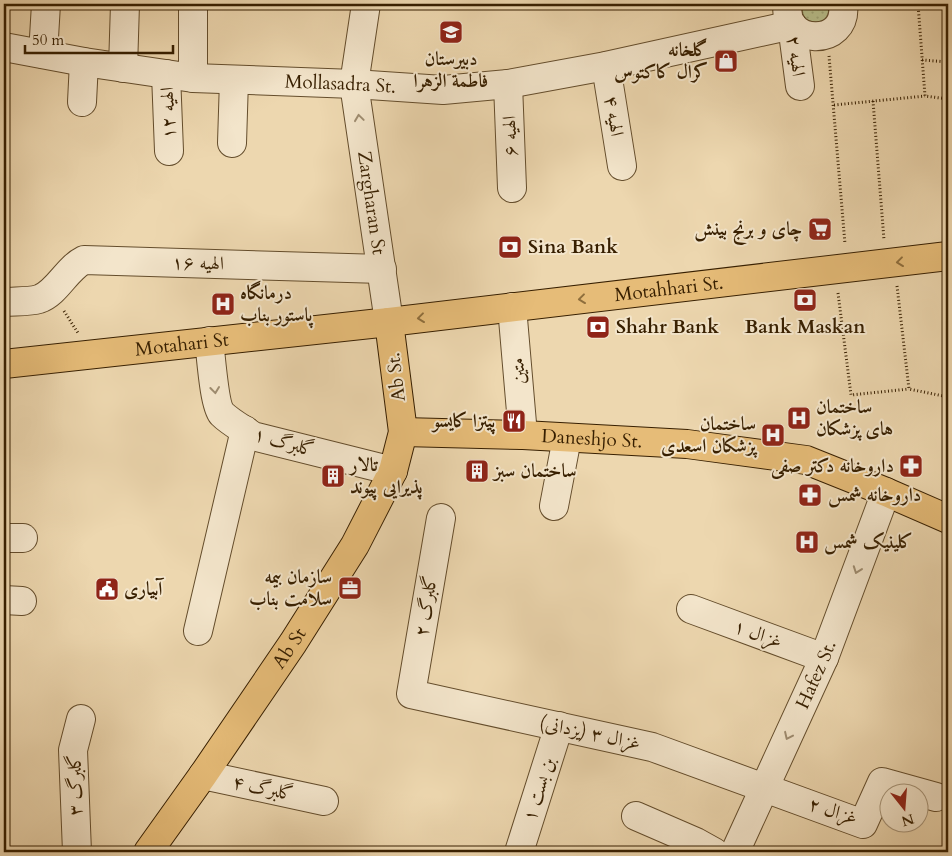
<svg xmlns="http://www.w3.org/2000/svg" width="952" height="856" font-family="Cardo,Amiri,serif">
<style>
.grass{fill:url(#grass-dots);stroke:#786e46}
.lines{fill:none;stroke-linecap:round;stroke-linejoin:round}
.minor-casing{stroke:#644d2c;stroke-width:30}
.major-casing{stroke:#371f00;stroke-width:30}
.path{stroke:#371f00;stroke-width:3;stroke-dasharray:1 2.5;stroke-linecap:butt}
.minor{stroke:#f3e5cb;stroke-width:28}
.major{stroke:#e6bc78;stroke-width:28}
.oneway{stroke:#9e8c70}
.oneway2{stroke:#8e6e3c}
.labels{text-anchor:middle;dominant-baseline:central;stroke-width:4;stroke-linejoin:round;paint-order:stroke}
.poi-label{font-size:19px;font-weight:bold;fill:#371f00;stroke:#f3e5cb;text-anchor:start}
.street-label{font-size:19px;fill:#371f00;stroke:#f3e5cb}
</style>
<defs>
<pattern id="grass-dots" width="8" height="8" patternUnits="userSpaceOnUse" patternTransform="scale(1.25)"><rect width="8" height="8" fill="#b8be8b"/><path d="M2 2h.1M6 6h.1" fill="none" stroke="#9fa376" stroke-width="1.8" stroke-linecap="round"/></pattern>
</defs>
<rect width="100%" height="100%" fill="#edd7af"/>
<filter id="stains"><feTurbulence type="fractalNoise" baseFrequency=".004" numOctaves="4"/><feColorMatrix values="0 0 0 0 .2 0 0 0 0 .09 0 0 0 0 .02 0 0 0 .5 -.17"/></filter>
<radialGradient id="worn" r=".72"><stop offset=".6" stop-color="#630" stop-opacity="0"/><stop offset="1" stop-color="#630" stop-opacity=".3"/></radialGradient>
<!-- grass -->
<path class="grass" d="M803,4H828C834,29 796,27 803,4Z"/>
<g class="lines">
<!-- minor casing -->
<g class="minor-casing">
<g id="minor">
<polyline points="193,4 193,78"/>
<path id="s1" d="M366,4L354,84L389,322"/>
<path d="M788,4C780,45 849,49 843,4"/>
<polyline points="792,25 800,86"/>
<path id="s2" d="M4,47L84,62L193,78L354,84L443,90L508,84L606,66L792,25"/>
<polyline points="43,54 46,4"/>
<polyline points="606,66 622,166"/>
<polyline points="123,68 125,4"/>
<polyline points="166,74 169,151"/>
<polyline points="508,84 512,188"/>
<polyline points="82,102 84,62"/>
<polyline points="232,143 234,80"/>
<path d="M4,302C15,301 29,302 39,299C57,293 66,269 84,260L382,269"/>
<polyline points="512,307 523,435"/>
<path d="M209,341C211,355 214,405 222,414C230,422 243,429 253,436L393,471"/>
<polyline points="554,506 567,438"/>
<polyline points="441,518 411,694 652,747 863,824 882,782 936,797"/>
<polyline points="4,538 23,538"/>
<polyline points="4,600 22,601"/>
<polyline points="691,609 824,658"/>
<polyline points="198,631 245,430"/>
<polyline points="203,775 324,801"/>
<polyline points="636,816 696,842 714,852"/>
<polyline points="77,852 73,750 81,719"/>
<polyline points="519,852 559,726"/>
<path id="s3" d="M735,852L824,658L886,492"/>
</g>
</g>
<!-- major casing -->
<g class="major-casing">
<g id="major">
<path id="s4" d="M4,364L389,322L948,256"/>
<path id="s5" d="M403,432L523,435L687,444L806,460L886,492L948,519"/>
<path id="s6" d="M148,852L203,775L293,643L355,545L393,471L403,432L389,322"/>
</g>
</g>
<!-- path -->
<g class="path">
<polyline points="918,4 925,96 948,99"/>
<polyline points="829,56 845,244"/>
<polyline points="922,60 948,62"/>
<polyline points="873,101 884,240"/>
<polyline points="834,105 925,96"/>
<polyline points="897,286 909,389 948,397"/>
<polyline points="838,293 851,395 909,389"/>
<polyline points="64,311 78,333"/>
</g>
<!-- minor -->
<use href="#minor" class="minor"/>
<!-- major -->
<use href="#major" class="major"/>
</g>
<!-- one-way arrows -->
<defs><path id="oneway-chevron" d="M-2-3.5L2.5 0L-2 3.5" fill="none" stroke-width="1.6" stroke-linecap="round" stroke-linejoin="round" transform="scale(1.25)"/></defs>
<g class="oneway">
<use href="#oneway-chevron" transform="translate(359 118) rotate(-98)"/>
<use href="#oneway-chevron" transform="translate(215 390) rotate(83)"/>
<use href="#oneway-chevron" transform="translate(857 570) rotate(110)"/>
<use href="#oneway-chevron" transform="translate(788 736) rotate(115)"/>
</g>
<g class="oneway2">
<use href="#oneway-chevron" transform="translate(900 262) rotate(173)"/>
<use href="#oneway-chevron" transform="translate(582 299) rotate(173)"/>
<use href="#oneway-chevron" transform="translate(421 318) rotate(173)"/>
</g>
<!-- icons -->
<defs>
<g id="school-square" transform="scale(1.25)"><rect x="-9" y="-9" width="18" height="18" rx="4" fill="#8f2418" stroke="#f3e5cb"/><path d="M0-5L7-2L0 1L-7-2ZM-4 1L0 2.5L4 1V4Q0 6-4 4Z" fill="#fff"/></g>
<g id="shop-square" transform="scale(1.25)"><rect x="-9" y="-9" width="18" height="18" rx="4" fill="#8f2418" stroke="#f3e5cb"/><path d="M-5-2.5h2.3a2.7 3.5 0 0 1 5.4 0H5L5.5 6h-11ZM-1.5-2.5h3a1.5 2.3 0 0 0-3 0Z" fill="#fff"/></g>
<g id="supermarket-square" transform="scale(1.25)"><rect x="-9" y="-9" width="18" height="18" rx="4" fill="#8f2418" stroke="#f3e5cb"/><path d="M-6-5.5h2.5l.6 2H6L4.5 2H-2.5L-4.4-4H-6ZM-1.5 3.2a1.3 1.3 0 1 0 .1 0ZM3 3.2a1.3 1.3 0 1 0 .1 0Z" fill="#fff"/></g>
<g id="bank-square" transform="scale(1.25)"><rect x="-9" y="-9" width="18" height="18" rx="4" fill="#8f2418" stroke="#f3e5cb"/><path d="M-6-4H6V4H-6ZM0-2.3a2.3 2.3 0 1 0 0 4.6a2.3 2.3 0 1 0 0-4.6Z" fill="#fff"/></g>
<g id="hospital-square" transform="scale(1.25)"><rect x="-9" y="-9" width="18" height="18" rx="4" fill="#8f2418" stroke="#f3e5cb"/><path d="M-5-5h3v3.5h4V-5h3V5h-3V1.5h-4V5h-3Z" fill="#fff"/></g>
<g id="restaurant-square" transform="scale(1.25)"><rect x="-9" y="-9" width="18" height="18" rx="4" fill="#8f2418" stroke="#f3e5cb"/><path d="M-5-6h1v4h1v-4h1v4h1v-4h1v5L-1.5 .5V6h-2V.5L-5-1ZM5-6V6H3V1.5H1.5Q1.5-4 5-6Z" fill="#fff"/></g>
<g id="pharmacy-square" transform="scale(1.25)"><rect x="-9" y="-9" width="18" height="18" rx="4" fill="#8f2418" stroke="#f3e5cb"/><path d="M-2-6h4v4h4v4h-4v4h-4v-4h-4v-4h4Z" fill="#fff"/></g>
<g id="building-square" transform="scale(1.25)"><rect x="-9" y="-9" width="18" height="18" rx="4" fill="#8f2418" stroke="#f3e5cb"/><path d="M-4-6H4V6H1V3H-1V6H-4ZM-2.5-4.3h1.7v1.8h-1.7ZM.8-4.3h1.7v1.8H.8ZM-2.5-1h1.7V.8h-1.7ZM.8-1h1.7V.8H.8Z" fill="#fff"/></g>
<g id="office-square" transform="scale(1.25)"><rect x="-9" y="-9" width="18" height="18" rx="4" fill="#8f2418" stroke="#f3e5cb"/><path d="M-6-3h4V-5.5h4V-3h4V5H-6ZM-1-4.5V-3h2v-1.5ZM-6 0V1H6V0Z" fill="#fff"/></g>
<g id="civic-square" transform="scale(1.25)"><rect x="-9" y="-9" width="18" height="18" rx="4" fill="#8f2418" stroke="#f3e5cb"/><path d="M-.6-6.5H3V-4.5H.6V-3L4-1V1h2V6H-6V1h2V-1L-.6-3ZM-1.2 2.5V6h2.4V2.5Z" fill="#fff"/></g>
</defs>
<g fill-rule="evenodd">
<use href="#school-square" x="451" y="32"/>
<use href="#shop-square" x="726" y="61"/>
<use href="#supermarket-square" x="820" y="229"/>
<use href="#bank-square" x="510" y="247"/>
<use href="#bank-square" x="805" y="300"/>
<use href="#hospital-square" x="223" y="304"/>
<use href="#bank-square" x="598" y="327"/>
<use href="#hospital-square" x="799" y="418"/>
<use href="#restaurant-square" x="514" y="421"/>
<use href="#hospital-square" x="773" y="435"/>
<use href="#pharmacy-square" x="911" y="466"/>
<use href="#building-square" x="477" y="471"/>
<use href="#building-square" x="333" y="476"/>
<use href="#pharmacy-square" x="810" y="495"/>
<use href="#hospital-square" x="807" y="542"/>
<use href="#office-square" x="350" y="588"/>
<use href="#civic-square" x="107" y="589"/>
</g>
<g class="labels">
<!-- poi labels -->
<g class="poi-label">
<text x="708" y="50" text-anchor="end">گلخانه<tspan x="708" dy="22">کرال کاکتوس</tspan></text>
<text x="451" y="59" text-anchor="middle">دبیرستان<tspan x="451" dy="22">فاطمة الزهرا</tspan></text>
<text x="802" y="229" text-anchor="end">چای و برنج بینش</text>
<text x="528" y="247">Sina Bank</text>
<text x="240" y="293">درمانگاه<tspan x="240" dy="22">پاستور بناب</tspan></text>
<text x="616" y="327">Shahr Bank</text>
<text x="805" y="327" text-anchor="middle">Bank Maskan</text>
<text x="816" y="407">ساختمان<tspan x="816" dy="22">های پزشکان</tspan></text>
<text x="496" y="421" text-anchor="end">پیتزا کایسو</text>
<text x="756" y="424" text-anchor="end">ساختمان<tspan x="756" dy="22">پزشکان اسعدی</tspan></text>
<text x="350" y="465">تالار<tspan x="350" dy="22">پذیرایی پیوند</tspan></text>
<text x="894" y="466" text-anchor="end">داروخانه دکتر صفی</text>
<text x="494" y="471">ساختمان سبز</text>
<text x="828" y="495">داروخانه شمس</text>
<text x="824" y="542">کلینیک شمس</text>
<text x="332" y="577" text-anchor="end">سازمان بیمه<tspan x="332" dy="22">سلامت بناب</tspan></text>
<text x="124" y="589">آبیاری</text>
</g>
<!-- street labels -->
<g class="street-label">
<text transform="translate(796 56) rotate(82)">الهیه ۲</text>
<text stroke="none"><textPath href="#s2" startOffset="339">Mollasadra St.</textPath></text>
<text transform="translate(168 113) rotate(-92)">الهیه ۱۲</text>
<text transform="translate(614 116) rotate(81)">الهیه ۴</text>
<text transform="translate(510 136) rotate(-92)">الهیه ۶</text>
<text stroke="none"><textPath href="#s1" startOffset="201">Zargharan St</textPath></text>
<text transform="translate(198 263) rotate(1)">الهیه ۱۶</text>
<text stroke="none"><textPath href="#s4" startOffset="669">Motahhari St.</textPath></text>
<text stroke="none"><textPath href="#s4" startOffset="179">Motahari St</textPath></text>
<text transform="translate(518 371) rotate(-94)">متین</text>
<text transform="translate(396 377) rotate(-97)">Ab St.</text>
<text stroke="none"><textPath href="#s5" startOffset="189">Daneshjo St.</textPath></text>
<text transform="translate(284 442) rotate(16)">گلبرگ ۱</text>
<text transform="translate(426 606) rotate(-81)">گلبرگ ۲</text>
<text transform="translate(758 634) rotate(20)">غزال ۱</text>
<text stroke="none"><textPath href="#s6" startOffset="248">Ab St</textPath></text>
<text stroke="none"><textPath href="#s3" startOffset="195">Hafez St.</textPath></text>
<text transform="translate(590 733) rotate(12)">غزال ۳ (یزدانی)</text>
<text transform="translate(75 785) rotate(-91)">گلبرگ ۳</text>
<text transform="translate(263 788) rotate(12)">گلبرگ ۴</text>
<text transform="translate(539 789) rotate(-72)">بن بست ۱</text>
<text transform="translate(833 811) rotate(18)">غزال ۲</text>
</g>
</g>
<!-- margin -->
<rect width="952" height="856" fill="none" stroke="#edd7af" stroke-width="20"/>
<rect x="5" y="5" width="942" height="846" fill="none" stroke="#371f00" stroke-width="2.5"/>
<rect x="10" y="10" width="932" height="836" fill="none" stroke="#371f00"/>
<!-- north arrow -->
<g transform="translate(904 808) rotate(163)"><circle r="24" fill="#f3e5cb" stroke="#a8967a"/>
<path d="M0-4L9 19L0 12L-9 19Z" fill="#8f2418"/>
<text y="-8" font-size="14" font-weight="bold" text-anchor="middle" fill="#371f00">N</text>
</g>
<!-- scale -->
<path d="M25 45v8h148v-8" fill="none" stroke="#371f00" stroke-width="2.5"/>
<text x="32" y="45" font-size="15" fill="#371f00" stroke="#f3e5cb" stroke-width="4" paint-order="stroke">50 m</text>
<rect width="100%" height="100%" filter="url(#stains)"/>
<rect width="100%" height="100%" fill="url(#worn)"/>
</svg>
